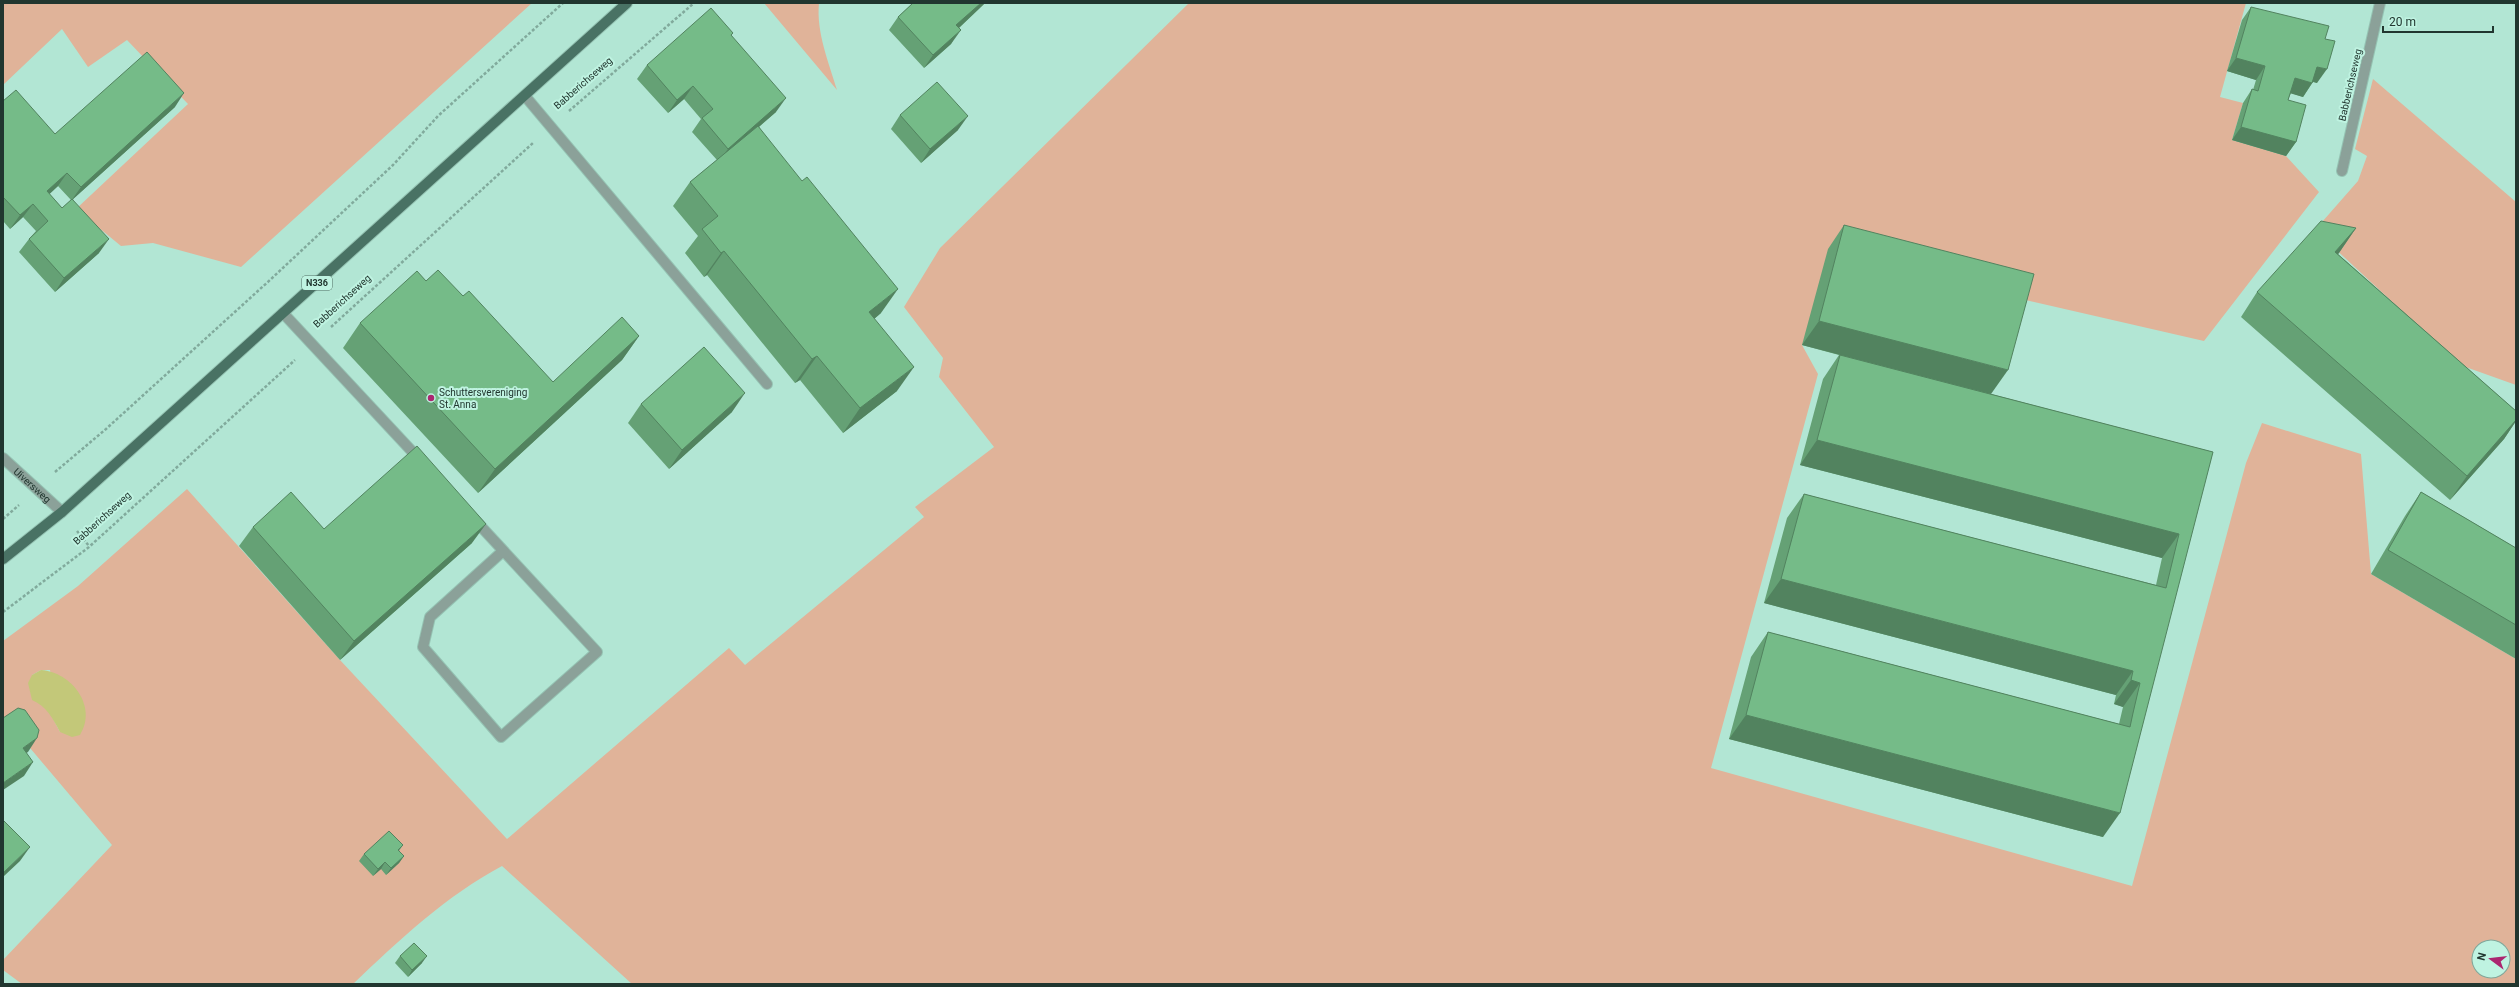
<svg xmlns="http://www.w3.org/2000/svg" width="2519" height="987" font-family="Roboto,sans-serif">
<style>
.green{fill:#e0b399;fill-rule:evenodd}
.water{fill:#c3c879}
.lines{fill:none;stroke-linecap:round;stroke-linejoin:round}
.service-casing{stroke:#95c3b3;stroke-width:12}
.minor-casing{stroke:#95c3b3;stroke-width:12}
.primary-casing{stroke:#95c3b3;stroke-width:12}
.path{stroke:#81aa9c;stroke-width:2.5;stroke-dasharray:3 2;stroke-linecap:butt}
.service{stroke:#8ba199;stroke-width:10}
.minor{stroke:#8ba199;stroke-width:10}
.primary{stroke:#497264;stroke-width:10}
.wall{fill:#65a175;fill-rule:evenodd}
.shaded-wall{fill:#52835f}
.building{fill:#75bb88;stroke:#52835f}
.poi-dot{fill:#ab2670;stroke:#bff3e1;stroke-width:1.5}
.labels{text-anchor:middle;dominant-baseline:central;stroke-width:4;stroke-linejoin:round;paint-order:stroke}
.shield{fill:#bff3e1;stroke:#506f64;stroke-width:1}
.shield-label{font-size:9px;font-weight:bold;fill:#21362f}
.street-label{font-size:10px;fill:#21362f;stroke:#bff3e1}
.poi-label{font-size:10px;fill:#21362f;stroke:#bff3e1;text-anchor:start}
</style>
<rect width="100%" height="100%" fill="#b2e6d4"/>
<!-- green -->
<g class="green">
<polygon points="3,3 532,3 241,267 153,243 121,246 76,209 188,104 127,40 88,67 62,29 3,85"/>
<path d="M764,3H819C816,32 829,63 837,90Z"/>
<path d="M1189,3H2246L2220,97L2243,103L2232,140L2286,156L2319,192L2204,341L2017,298L1802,345L1818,374L1711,768L2132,886L2246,463L2262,423L2361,454L2371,574L2516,659V984H632L502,866C447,895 398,941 353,984H22L3,970V960L112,845L3,716V641L78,586L187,489L340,660L507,839L729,648L745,665L924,517L915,507L994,447L939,377L943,358L904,307L940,248ZM41,670H50L60,732L50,713L43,705L32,675ZM2479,947H2503V971H2479Z"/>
<polygon points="2373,79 2516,202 2516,385 2460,365 2315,230 2358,181 2367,156 2355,149"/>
</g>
<!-- water -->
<path class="water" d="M41,670C72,672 98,707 80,735L72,737L60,732C52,717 47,707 32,700L28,683L32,675Z"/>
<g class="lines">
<!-- service casing -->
<g class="service-casing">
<g id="service">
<polyline points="525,96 767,384"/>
<polyline points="283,313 421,461"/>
<polyline points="474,519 597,652 501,737 423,647 430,617 503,551"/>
</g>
</g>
<!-- minor casing -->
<g class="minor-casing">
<g id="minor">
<polyline points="2342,171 2380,3"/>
<path id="s1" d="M3,458L62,512"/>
</g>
</g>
<!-- primary casing -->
<g class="primary-casing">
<polyline id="primary" points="3,559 62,512 627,3"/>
</g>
<!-- path -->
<g class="path">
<polyline points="569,111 694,3"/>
<polyline points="331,327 533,143"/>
<polyline points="55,472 106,429 270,280 393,165 438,116 563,3"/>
<polyline points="3,519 19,505"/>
<polyline points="77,531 89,546"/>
<polyline points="3,612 89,547 295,360"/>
</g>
<!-- service -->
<use href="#service" class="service"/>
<!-- minor -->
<use href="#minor" class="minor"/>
<!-- primary -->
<use href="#primary" class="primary"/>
</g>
<!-- wall -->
<g class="wall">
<polygon points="913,3 985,3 983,5 959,28 951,44 924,68 889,30 898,17"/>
<polygon points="2251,7 2325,39 2317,83 2313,82 2303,97 2291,93 2288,100 2296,142 2286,156 2232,140 2243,103 2252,89 2253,90 2256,80 2227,71 2242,20"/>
<polygon points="733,33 731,36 776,112 759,127 881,313 874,319 897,391 843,433 800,380 795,383 707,275 704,277 685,253 698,236 673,206 690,182 717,160 692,132 701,119 684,99 668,113 637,79 647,65"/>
<path d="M3,101L55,134L175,107L73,199L99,253L55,292L19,252L29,239L36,231L23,217L10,229L3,221ZM58,186L71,200L62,208L49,194Z"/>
<polygon points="900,115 958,130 921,163 891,129"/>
<polygon points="1844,225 1991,394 2213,452 2103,837 1729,739 1751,657 1768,632 2119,724 2123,707 2114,704 2116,695 1764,603 1787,518 1804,494 2156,585 2162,558 1800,465 1823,379 1839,355 1802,345 1828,249"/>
<polygon points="2356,228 2338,254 2516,411 2516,421 2504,439 2450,500 2241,317 2257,292"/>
<polygon points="463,296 553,382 639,336 622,360 478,493 343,348 360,323"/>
<polygon points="641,404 732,412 669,469 628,423"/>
<polygon points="2421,492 2516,548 2516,659 2371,574 2405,516"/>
<polygon points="253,527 324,529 472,543 340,660 239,546"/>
<polygon points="403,845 399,851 404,856 399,863 386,875 381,869 373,876 359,861 364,854"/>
<polygon points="400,956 422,963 408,977 395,963"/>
</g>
<!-- shaded-wall -->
<g class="shaded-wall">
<polygon points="981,3 985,3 983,5 947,39 956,25"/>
<polygon points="961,30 951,44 924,68 933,55"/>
<polygon points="2236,58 2265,66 2256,80 2227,71"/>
<polygon points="2317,67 2327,69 2317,83 2308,80"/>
<polygon points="2295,78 2312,83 2303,97 2286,92"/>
<polygon points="693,86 684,99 668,113 677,100"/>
<polygon points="184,93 175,107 71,201 81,187"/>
<polygon points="786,98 776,112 718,162 728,149"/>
<polygon points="968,116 958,130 921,163 930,149"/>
<polygon points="2241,127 2296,142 2286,156 2232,140"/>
<polygon points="67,173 58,186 38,205 47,191"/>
<polygon points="33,204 23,217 10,229 20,215"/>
<polygon points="2356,228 2339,253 2318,276 2335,252"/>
<polygon points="109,239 99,253 55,292 64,278"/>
<polygon points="724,251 707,275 704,277 721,253"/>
<polygon points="898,289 881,313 853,337 869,312"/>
<polygon points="1819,321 2008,370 1991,394 1802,345"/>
<polygon points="639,336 622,360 478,493 495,469"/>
<polygon points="817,356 800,380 795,383 812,359"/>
<polygon points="914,367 897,391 843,433 860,408"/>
<polygon points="745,393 732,412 669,469 682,450"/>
<polygon points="2516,420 2516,421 2504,439 2450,500 2467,476"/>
<polygon points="1817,440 2179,534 2162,558 1800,465"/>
<polygon points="486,524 472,543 340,660 354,641"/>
<polygon points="1781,579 2133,671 2116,695 1764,603"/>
<polygon points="2131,680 2140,683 2123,707 2114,704"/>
<polygon points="1746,715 2120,813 2103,837 1729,739"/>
<polygon points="37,738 28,752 14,761 23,748"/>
<polygon points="33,762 24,776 3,790 3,783"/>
<polygon points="30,847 20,861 3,877 3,873"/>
<polygon points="404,856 399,863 386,875 391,868"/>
<polygon points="385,862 381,869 373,876 378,869"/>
<polygon points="427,956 422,963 408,977 412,970"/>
</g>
<!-- building -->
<g class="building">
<polygon points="913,3 981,3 956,25 961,30 933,55 898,17"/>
<polygon points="2251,7 2329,26 2325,39 2335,41 2327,69 2317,67 2312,83 2295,78 2288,100 2306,105 2296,142 2241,127 2252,89 2258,91 2265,66 2236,58"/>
<polygon points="711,8 733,33 731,35 786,98 728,149 702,118 713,109 693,86 677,100 647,65"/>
<polygon points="147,52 184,93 81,187 67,173 47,191 62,208 72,199 109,239 64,278 29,239 48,221 33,204 20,215 3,197 3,101 16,90 55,134"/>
<polygon points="937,82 968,116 930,149 900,115"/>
<polygon points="758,126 802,181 807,177 898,289 869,312 914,367 860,408 817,356 812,359 724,251 721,253 702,229 718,216 690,182"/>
<polygon points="2321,221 2356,228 2335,252 2516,411 2516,420 2467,476 2257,292"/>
<polygon points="1844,225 2034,274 2008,370 1819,321"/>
<polygon points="438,270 463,296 469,291 553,382 622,317 639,336 495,469 360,323 417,271 426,281"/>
<polygon points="704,347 745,393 682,450 641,404"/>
<polygon points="1840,355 2213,452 2120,813 1746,715 1768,632 2130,727 2133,713 2140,683 2131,680 2133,671 1781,579 1804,494 2166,588 2179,534 1817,440"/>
<polygon points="417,446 486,524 354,641 253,527 291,492 324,529"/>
<polygon points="2421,492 2516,548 2516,625 2388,550"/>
<polygon points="18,708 25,710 39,730 37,738 23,748 33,762 3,783 3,718"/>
<polygon points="3,820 30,847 3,873"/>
<polygon points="389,831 403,845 398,850 404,856 391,868 385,862 378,869 364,854"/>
<polygon points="414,943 427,956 412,970 400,956"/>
</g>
<!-- markers -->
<circle class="poi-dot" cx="431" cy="398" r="4"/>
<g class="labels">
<!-- shield labels -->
<rect class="shield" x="302" y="276" width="30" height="14" rx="3"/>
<g class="shield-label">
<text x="317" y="283">N336</text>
</g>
<!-- street labels -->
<g class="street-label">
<text transform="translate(583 83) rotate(-41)">Babberichseweg</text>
<text transform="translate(2350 85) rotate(-77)">Babberichseweg</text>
<text transform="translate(342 301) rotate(-42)">Babberichseweg</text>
<text stroke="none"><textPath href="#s1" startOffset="40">Uiversweg</textPath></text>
<text transform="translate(102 518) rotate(-42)">Babberichseweg</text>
</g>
<!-- poi labels -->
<g class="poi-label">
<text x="439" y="392">Schuttersvereniging<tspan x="439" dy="12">St. Anna</tspan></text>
</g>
</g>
<!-- border -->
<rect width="2519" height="987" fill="none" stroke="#21362f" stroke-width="8"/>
<!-- north arrow -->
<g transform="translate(2491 959) rotate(285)"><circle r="19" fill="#bff3e1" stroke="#80a79a"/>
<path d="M0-3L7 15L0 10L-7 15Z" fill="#ab2670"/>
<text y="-6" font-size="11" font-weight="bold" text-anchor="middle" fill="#21362f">N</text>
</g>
<!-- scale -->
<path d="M2383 26v6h110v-6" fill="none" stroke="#21362f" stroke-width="2"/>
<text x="2389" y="26" font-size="12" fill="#21362f" stroke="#bff3e1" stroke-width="3" paint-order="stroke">20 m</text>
</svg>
